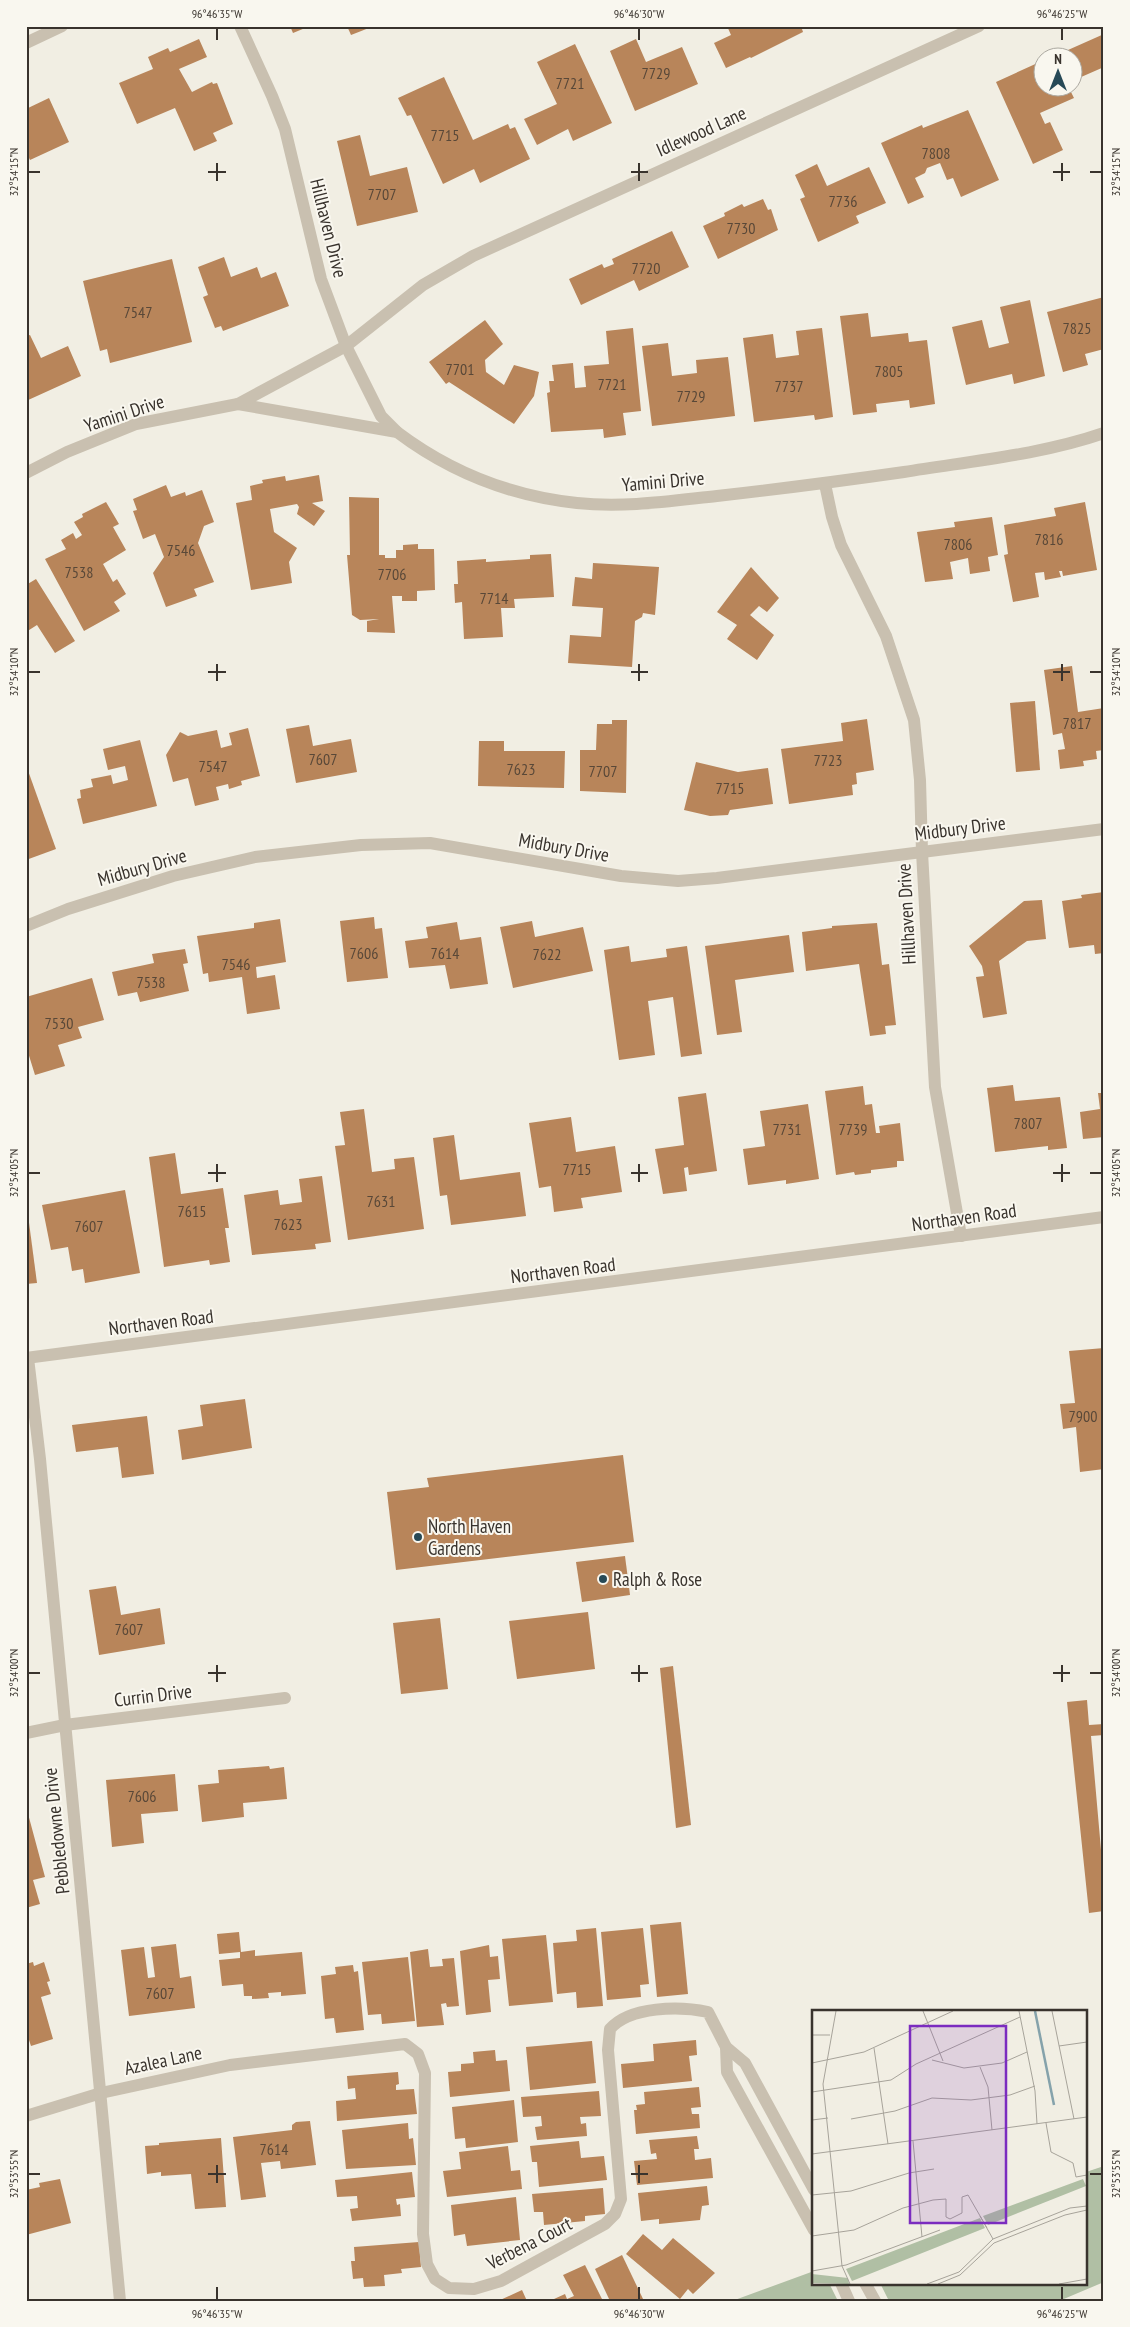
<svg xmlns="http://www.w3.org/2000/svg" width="1130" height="2327" font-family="'PT Sans Narrow',sans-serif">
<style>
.green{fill:#b0bfa4}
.building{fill:#b8855a}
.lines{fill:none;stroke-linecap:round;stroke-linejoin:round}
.minor{stroke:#c9c0b0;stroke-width:12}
.tertiary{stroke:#c9c0b0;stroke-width:12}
.ticks{fill:none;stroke:#39332d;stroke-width:2}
.poi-dot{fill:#274956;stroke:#f9f7ef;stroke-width:2}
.labels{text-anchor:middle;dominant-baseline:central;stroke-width:4;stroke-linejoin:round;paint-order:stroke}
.number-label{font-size:16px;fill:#594838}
.street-label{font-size:19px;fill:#39332d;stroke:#f9f7ef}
.poi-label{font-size:19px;fill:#39332d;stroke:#f9f7ef;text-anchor:start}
.inset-river{fill:none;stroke:#85a2ab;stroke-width:2.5}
.inset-road{fill:none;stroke:#a7a39a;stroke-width:1}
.view{fill:#7b2cbf;fill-opacity:0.15;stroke:#7b2cbf;stroke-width:2.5}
.inset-edge{fill:none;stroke:#39332d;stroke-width:2.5}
.neatline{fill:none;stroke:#39332d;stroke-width:2}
.ticks-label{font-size:12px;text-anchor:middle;fill:#39332d}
</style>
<rect width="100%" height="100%" fill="#f1eee3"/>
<!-- green -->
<g class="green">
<polygon points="1104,2166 1104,2282 1059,2301 889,2301 880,2283 1086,2283 1086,2172"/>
<polygon points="814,2271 814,2283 829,2283 838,2301 732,2301"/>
</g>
<!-- building -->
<g class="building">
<polygon points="290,26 310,26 293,33"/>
<polygon points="347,26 374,26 351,35"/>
<polygon points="727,26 801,26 803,32 751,58 750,57 726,68 714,43 731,35"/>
<polygon points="1104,34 1104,67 1072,81 1072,58 1050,58"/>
<polygon points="199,39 207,57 179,69 192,92 212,82 213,84 217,83 233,124 213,133 217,141 194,151 175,108 137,124 119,83 153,69 148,57 168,48 170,52"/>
<polygon points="636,39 646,62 682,47 698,84 635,111 610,51"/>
<polygon points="575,44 612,123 573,141 568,129 537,145 524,119 557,104 537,62"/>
<polygon points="1042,61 1042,88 1069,88 1074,98 1040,113 1045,124 1050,122 1063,150 1033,164 996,82"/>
<polygon points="444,77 473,140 508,124 510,129 515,127 530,159 480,183 474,169 443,184 411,115 407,116 398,98"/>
<polygon points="49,98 69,142 30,160 26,152 26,109"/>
<polygon points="968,110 999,180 961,197 953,178 947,180 940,163 927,168 925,173 915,178 924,197 908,204 881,143 922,125 923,128"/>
<polygon points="360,135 370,176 407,167 418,212 357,226 337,141"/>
<polygon points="817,164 827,186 869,167 886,203 856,216 859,223 818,242 800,199 805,197 795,175"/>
<polygon points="763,199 768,210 771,209 778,230 718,259 703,226 725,216 724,213 742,204 744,207"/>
<polygon points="672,231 689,267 639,291 634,280 581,305 569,279 602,264 604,268 614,264 612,259"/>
<polygon points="224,257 231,277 257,267 261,278 276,272 289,306 223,331 221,326 215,328 203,297 208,295 198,267"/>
<polygon points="172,259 192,342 110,363 107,349 100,351 83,281"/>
<polygon points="1104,297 1104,349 1085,354 1088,365 1063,372 1047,312"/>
<polygon points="1030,300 1045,376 1014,384 1012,374 966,385 952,327 982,320 989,348 1009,343 1000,307"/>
<polygon points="868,313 871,337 908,333 909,342 927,340 935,404 910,408 909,400 876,404 877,412 853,415 840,316"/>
<polygon points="485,320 503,344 485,360 486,372 504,385 514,365 539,372 534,396 514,424 449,382 446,384 429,362"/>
<polygon points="633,328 641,411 623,413 626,435 604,438 603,429 551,432 547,393 550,392 549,381 554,381 552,365 573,363 575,388 586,387 584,366 609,364 606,331"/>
<polygon points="822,328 833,417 815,420 814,415 754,422 743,338 773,334 776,358 799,355 796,331"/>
<polygon points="30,335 41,358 68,346 81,376 26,401 26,336"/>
<polygon points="668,343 672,376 697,373 696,360 728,357 735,416 652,426 642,346"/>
<polygon points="319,475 323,501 312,503 325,511 314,526 297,514 299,507 297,504 270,509 274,532 297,548 289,562 292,583 251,590 236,503 252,500 250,486 263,483 262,480 285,476 286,481"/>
<polygon points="166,485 171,497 185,492 186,496 202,490 214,522 204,526 198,543 214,582 194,589 197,596 166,607 153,573 164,557 155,534 143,539 133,511 137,510 133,499"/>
<polygon points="349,497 379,498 379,555 385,555 385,558 396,558 396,550 403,550 403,545 418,544 418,549 434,549 435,590 417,591 417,601 402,601 402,596 392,596 395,633 367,632 367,621 379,619 360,620 352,615 347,555 350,555"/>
<polygon points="106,502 119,524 113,527 126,550 103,564 113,582 117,579 126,594 114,602 120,611 84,631 45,559 66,549 61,540 73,533 76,539 82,535 74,522 83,517 82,514"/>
<polygon points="1085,502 1097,570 1063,576 1062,571 1059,571 1061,577 1045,580 1044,572 1035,573 1039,597 1013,602 1004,555 1008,554 1004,525 1056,516 1054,508"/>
<polygon points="992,517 998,555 988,557 990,571 970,574 968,558 950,562 953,579 925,582 917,532 955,527 954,522"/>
<polygon points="551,554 554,597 514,599 515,608 501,608 503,637 464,639 462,602 455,603 454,584 458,584 457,561 486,559 486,562 530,559 530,555"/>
<polygon points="593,563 659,567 655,615 643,613 642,617 635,621 632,667 568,663 570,635 601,637 603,608 572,606 575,577 592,579"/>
<polygon points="751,567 779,598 767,612 759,606 750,615 774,635 757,660 727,639 737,625 717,612"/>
<polygon points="36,579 75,641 55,653 37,625 26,632 26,585"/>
<polygon points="1072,666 1078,712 1104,708 1104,750 1096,751 1097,759 1083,761 1084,766 1060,769 1058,750 1065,749 1062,733 1053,735 1044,670"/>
<polygon points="1035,701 1040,770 1016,772 1010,703"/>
<polygon points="867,719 874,770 856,773 857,784 852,785 853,795 789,804 781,749 843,741 841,723"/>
<polygon points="612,720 627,720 626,793 580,791 580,750 596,750 597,724 612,724"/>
<polygon points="309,725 313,746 351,739 357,772 296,783 286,729"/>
<polygon points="248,728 260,776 241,781 242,785 229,789 228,784 216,787 219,800 195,806 188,778 173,782 166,755 180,732 188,736 217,730 221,748 232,745 229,733"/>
<polygon points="140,740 157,806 83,824 77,799 81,798 80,790 93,787 91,779 111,775 113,784 128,780 125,766 108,770 103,749"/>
<polygon points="479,741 504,741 504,751 565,751 564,788 478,786"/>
<polygon points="696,762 738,772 768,768 773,804 730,810 728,815 710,816 684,810"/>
<polygon points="26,765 56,849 26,860"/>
<polygon points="1104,892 1104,953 1095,954 1094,945 1069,948 1062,901 1082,898 1081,895"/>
<polygon points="1042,900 1046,939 1027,941 999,961 1007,1014 983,1018 976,977 984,976 982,966 969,946 1024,901"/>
<polygon points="374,917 375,929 382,928 388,978 347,982 340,921"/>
<polygon points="280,919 286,962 256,967 257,978 275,975 280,1009 247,1014 242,977 209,982 208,973 203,974 197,936 254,928 254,923"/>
<polygon points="532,921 535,937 583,927 593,971 513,988 500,927"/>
<polygon points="457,922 460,940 481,937 488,984 450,989 445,965 409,968 405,941 428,938 426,927"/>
<polygon points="877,923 882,965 889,964 896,1025 885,1026 886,1034 870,1036 859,964 806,971 802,932 832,928 832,926"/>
<polygon points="789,935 794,972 735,980 742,1032 717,1035 705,946"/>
<polygon points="629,946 631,962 667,957 666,949 687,946 702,1054 681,1057 673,997 648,1001 655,1055 619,1060 604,950"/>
<polygon points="185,949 188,963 183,964 189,991 140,1002 137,992 118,996 112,972 154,963 152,954"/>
<polygon points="92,978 104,1020 78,1027 82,1038 58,1045 65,1066 35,1075 26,1046 26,997"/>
<polygon points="1013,1085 1015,1101 1060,1097 1067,1148 1048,1150 1048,1146 995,1152 987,1088"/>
<polygon points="863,1086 865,1105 872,1104 876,1133 880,1133 879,1126 900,1123 904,1161 897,1161 897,1167 871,1170 871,1173 855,1175 854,1172 836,1175 825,1091"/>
<polygon points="706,1093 717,1171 689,1175 688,1167 684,1168 687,1191 663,1194 655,1149 684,1145 678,1097"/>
<polygon points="1098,1093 1104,1093 1104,1137 1083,1139 1080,1112 1100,1109"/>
<polygon points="808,1104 819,1179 786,1184 786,1180 748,1185 743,1149 765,1146 760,1111"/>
<polygon points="364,1109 372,1172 395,1169 394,1159 414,1157 424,1229 348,1240 335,1146 345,1145 340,1112"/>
<polygon points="571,1117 576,1152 615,1146 622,1192 581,1198 583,1208 554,1212 551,1186 539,1188 529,1123"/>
<polygon points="454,1135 460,1180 520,1172 526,1216 451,1225 447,1195 440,1196 433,1138"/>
<polygon points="175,1153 181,1194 223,1188 229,1228 225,1228 230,1262 210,1265 209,1260 164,1267 149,1157"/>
<polygon points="322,1176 331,1242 315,1244 316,1249 252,1255 244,1195 278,1190 280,1205 302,1202 299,1179"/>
<polygon points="125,1190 140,1273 85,1283 83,1269 72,1271 68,1247 51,1250 42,1205"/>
<polygon points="26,1215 28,1215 37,1283 26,1284"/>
<polygon points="1104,1348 1104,1469 1080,1472 1076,1427 1063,1429 1060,1404 1075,1403 1069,1351"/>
<polygon points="245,1399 252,1448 182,1460 178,1430 203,1426 200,1405"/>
<polygon points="147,1416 154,1474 122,1478 118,1447 76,1452 72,1425"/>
<polygon points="623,1455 634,1542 396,1570 387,1492 429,1487 427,1478"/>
<polygon points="625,1556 630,1595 582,1602 576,1562"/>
<polygon points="116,1586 121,1615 160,1608 165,1644 99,1655 89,1590"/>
<polygon points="588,1612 595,1669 517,1679 509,1621"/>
<polygon points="440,1618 448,1689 401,1694 393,1623"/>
<polygon points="673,1666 691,1825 676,1828 660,1668"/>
<polygon points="1087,1700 1089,1725 1104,1724 1104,1735 1091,1736 1104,1884 1104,1911 1089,1913 1067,1702"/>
<polygon points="269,1766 270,1769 284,1767 287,1799 243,1803 244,1817 202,1822 198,1785 219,1783 218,1770"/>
<polygon points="175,1774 178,1811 141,1814 144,1843 112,1847 106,1780"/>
<polygon points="27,1810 45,1877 33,1880 40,1904 26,1908"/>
<polygon points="681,1922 688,1994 657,1997 650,1925"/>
<polygon points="596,1928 603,2006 577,2008 576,1992 557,1994 553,1943 577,1941 576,1930"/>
<polygon points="643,1928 649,1984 640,1985 641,1997 607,2000 601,1932"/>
<polygon points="239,1932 241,1952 255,1950 255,1956 302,1952 306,1994 281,1996 281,1992 268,1993 269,1998 252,1999 252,1996 244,1996 243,1984 222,1986 219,1960 240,1958 240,1952 219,1954 217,1934"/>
<polygon points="546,1935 553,2002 509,2006 502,1939"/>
<polygon points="176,1944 180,1978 191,1976 195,2008 129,2016 121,1950 144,1947 148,1978 155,1977 151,1947"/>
<polygon points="489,1945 490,1957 498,1956 500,1979 488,1980 491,2012 466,2015 460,1951"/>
<polygon points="428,1949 430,1967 443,1966 442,1959 454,1958 459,2006 447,2007 446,2003 441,2004 444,2025 417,2027 410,1952"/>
<polygon points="408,1957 415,2021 382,2024 381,2014 368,2015 362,1962"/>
<polygon points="33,1962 34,1966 44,1962 50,1981 47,1982 51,1994 41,1997 53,2039 31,2046 29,2040 26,2041 26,1964"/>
<polygon points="353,1965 354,1972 358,1971 364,2030 336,2033 334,2018 325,2019 321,1976 336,1974 335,1967"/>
<polygon points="696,2040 697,2055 689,2056 692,2081 623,2088 621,2064 654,2061 653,2044"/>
<polygon points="592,2041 596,2083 530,2090 526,2047"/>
<polygon points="495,2050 496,2061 507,2060 510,2091 450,2097 448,2072 461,2071 461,2064 474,2063 473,2052"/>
<polygon points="398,2072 399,2084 396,2085 396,2090 414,2089 417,2114 337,2121 336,2101 356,2099 355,2088 348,2089 347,2076"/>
<polygon points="699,2087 701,2107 691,2108 692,2114 699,2114 700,2128 636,2134 634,2110 637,2110 636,2105 645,2104 644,2092"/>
<polygon points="599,2091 601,2116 580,2117 581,2124 586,2123 587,2136 537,2140 535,2127 542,2126 541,2116 523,2117 521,2097"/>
<polygon points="514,2100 518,2142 466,2148 465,2138 455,2139 452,2107"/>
<polygon points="310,2121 316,2165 281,2169 280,2161 261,2163 266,2197 241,2200 233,2137 292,2130 292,2125 296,2122"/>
<polygon points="408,2123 409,2139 413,2138 416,2165 346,2169 342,2130"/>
<polygon points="697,2136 699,2149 694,2149 695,2160 711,2158 713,2178 637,2185 634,2161 657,2159 656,2153 651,2154 649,2140"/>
<polygon points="221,2138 226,2207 195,2209 191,2174 161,2176 161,2172 147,2174 145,2146 159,2145 159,2143"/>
<polygon points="579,2141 581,2158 604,2156 607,2180 539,2187 537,2162 532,2162 530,2146"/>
<polygon points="508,2146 511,2171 520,2170 522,2189 447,2197 443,2171 461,2169 459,2152"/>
<polygon points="412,2172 415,2197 396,2199 397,2205 400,2204 401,2216 352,2221 350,2209 358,2208 357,2196 337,2197 335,2180"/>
<polygon points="60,2179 71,2223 26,2235 26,2190 40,2187 39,2183"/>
<polygon points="707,2186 709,2205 702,2206 700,2220 659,2224 659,2219 641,2221 638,2193"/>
<polygon points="603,2188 605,2214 585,2216 585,2221 544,2225 543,2212 534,2212 532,2194"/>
<polygon points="516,2197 520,2240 467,2246 465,2234 454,2236 451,2205"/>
<polygon points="643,2234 662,2250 673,2238 715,2273 693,2294 688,2289 680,2299 626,2254"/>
<polygon points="419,2242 421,2267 401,2269 402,2273 384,2275 385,2286 364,2287 363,2278 353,2279 351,2261 355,2261 354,2247"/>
<polygon points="622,2255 644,2301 610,2301 595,2269"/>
<polygon points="585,2265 603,2301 555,2301 554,2299 565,2294 567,2299 574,2296 563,2275"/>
<polygon points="522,2290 527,2301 498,2301"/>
</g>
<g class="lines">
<!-- minor -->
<g class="minor">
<polyline points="240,26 272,96 285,129 321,279 346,346 381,416 397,432"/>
<polyline points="26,43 62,26"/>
<path d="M238,404L397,432C450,472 511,496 577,503C624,508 670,501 717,496C779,489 841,481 904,472C971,461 1040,455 1104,433"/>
<polyline points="26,473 67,452 136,424 238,404 346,346 423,285 473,256 979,26"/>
<polyline points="825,484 832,517 841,545 886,636 914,720 920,780 922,852 935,1087 961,1236"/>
<polyline points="26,926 68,909 173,876 255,857 361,845 430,843 621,876 678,881 717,878 1104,829"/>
<polyline points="28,1358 40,1459 120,2301"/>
<polyline points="26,1733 65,1725 285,1698"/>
<polyline points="726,2047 727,2072 814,2230"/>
<path d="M26,2116L101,2093L230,2065L405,2044L418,2054L425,2073L423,2234L427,2264L435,2279L449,2288L474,2289L501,2281L605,2224L615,2214L621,2199L608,2050L610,2029C630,2006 680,2006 708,2012L726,2047L745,2063L814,2190"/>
<polyline points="841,2283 849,2301"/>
<polyline points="865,2283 875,2301"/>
</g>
<!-- tertiary -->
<polyline class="tertiary" points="26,1358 1104,1217"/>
</g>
<!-- ticks -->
<path class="ticks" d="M217,28V40M639,28V40M1062,28V40M217,163V181M639,163V181M1062,163V181M28,172H40M208,172H226M631,172H648M1053,172H1070M1090,172H1102M217,664V681M639,664V681M1062,664V681M28,672H40M208,672H226M631,672H648M1053,672H1070M1090,672H1102M217,1164V1182M639,1164V1182M1062,1164V1182M28,1173H40M208,1173H226M631,1173H648M1053,1173H1070M1090,1173H1102M217,1665V1682M639,1665V1682M1062,1665V1682M28,1673H40M208,1673H226M631,1673H648M1053,1673H1070M1090,1673H1102M217,2165V2183M639,2165V2183M28,2174H40M208,2174H226M631,2174H648M1090,2174H1102M217,2287V2300M639,2287V2300M1062,2287V2300"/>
<!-- markers -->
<g class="poi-dot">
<circle cx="418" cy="1537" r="5"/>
<circle cx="603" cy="1579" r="5"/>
</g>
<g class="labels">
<!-- number labels -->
<g class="number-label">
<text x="656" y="73">7729</text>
<text x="570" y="83">7721</text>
<text x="445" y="135">7715</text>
<text x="936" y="153">7808</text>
<text x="382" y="194">7707</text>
<text x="843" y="201">7736</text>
<text x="741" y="228">7730</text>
<text x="646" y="268">7720</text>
<text x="138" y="312">7547</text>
<text x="1077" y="328">7825</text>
<text x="460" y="369">7701</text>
<text x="889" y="371">7805</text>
<text x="612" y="384">7721</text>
<text x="789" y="386">7737</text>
<text x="691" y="396">7729</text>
<text x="1049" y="539">7816</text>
<text x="958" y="544">7806</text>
<text x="181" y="550">7546</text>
<text x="79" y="572">7538</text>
<text x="392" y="574">7706</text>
<text x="494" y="598">7714</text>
<text x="1077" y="723">7817</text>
<text x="323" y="759">7607</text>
<text x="828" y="760">7723</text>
<text x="213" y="766">7547</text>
<text x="521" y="769">7623</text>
<text x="603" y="771">7707</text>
<text x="730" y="788">7715</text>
<text x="364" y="953">7606</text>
<text x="445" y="953">7614</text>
<text x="547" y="954">7622</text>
<text x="236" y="964">7546</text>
<text x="151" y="982">7538</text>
<text x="59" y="1023">7530</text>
<text x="1028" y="1123">7807</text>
<text x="787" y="1129">7731</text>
<text x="853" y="1129">7739</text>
<text x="577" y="1169">7715</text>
<text x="381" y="1201">7631</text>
<text x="192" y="1211">7615</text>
<text x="288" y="1224">7623</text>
<text x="89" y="1226">7607</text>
<text x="1083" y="1416">7900</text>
<text x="129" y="1629">7607</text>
<text x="142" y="1796">7606</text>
<text x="160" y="1993">7607</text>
<text x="274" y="2149">7614</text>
</g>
<!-- street labels -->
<g class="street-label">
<text transform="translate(701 131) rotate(-24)">Idlewood Lane</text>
<text transform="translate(329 228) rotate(76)">Hillhaven Drive</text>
<text transform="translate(124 413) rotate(-18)">Yamini Drive</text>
<text transform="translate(663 481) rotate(-5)">Yamini Drive</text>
<text transform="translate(960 828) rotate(-7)">Midbury Drive</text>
<text transform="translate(564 847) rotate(10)">Midbury Drive</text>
<text transform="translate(142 867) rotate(-16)">Midbury Drive</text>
<text transform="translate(906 914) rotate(-93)">Hillhaven Drive</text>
<text transform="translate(964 1217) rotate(-8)">Northaven Road</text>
<text transform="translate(563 1270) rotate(-7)">Northaven Road</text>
<text transform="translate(161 1322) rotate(-7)">Northaven Road</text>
<text transform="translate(153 1695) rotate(-7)">Currin Drive</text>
<text transform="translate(56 1831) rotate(-96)">Pebbledowne Drive</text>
<text transform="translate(163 2060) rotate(-12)">Azalea Lane</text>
<text transform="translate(529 2243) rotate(-27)">Verbena Court</text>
</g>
<!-- poi labels -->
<g class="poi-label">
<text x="428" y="1526">North Haven<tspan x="428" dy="22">Gardens</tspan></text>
<text x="613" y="1579">Ralph &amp; Rose</text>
</g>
</g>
<!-- overview -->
<g transform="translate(812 2010)">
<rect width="275" height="275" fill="#f1eee3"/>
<path d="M271,169L274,176L176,215L171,206ZM168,208L173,218L40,271L34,259ZM0,264L36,268L37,274L0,273Z" fill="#b0bfa4"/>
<path class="inset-river" d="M223,1L242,95"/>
<path class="inset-road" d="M24,1L11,74L30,256L38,274M111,1L131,51M207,1L223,81L225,114M240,1L262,109M0,25H18M247,36L275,32M62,38L76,134M120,50L152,58L190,53L215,42M0,53L52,42L141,1M168,57L176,77L180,120M0,82L79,70L104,54L208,7M39,109L83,101L120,88L159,90L198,85L223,76M0,110L16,108M234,113L239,142L261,153L264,167L275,165M101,131L110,227M0,144L275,107M0,185L39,181L97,163L122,159M168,206L181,229M0,226L42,220L91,198L121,190L134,189V207L138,209L150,203V187L156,185L175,218M0,261L34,255L128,220M115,274L147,262L181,229L258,198L275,196M126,274L148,265L182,233L253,205L275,200M247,274L275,269"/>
<path class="view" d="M98,16H194V213H98Z"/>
<rect width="275" height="275" class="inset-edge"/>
</g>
<!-- border -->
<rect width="1130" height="2327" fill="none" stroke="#f9f7ef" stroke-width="55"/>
<!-- north arrow -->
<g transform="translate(1058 72)"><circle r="24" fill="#f9f7ef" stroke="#aca9a1"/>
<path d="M0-4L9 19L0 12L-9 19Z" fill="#274956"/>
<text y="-8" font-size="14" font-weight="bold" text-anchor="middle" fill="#39332d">N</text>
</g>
<rect x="28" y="28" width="1074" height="2272" class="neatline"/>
<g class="ticks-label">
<text x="217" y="18">96°46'35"W</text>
<text x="639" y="18">96°46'30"W</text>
<text x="1062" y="18">96°46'25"W</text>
<text transform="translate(14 172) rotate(-90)" y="4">32°54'15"N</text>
<text transform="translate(1116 172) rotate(-90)" y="4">32°54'15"N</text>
<text transform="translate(14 672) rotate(-90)" y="4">32°54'10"N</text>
<text transform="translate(1116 672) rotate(-90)" y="4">32°54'10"N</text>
<text transform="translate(14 1173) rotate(-90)" y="4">32°54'05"N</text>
<text transform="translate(1116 1173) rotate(-90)" y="4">32°54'05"N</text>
<text transform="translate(14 1673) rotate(-90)" y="4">32°54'00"N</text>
<text transform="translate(1116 1673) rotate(-90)" y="4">32°54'00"N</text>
<text transform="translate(14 2174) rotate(-90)" y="4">32°53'55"N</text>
<text transform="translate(1116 2174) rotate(-90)" y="4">32°53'55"N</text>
<text x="217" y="2318">96°46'35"W</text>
<text x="639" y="2318">96°46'30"W</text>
<text x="1062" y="2318">96°46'25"W</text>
</g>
</svg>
